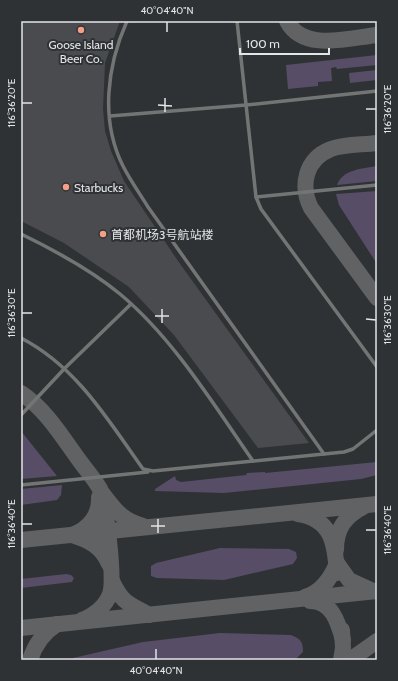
<svg xmlns="http://www.w3.org/2000/svg" width="398" height="681" font-family="Cabin,'Noto Sans SC',sans-serif">
<style>
.green{fill:#574d66}
.lines{fill:none;stroke-linecap:round;stroke-linejoin:round}
.taxiway{stroke:#606264;stroke-width:16}
.building{fill:#4a4b4f}
.lane{stroke:#737575;stroke-width:3.5}
.ticks{fill:none;stroke:#e3e5e7;stroke-width:1.5}
.poi-dot{fill:#f49e88;stroke:#2f3234;stroke-width:1.5}
.labels{text-anchor:middle;dominant-baseline:central;stroke-width:4;stroke-linejoin:round;paint-order:stroke}
.poi-label{font-size:12px;fill:#e3e5e7;stroke:#2f3234;text-anchor:start}
.neatline{fill:none;stroke:#e3e5e7;stroke-width:1.5}
.ticks-label{font-size:10px;text-anchor:middle;fill:#e3e5e7}
</style>
<rect width="100%" height="100%" fill="#2f3234"/>
<!-- green -->
<g class="green">
<polygon points="377,55 377,65 337,69 336,67 331,68 332,81 318,82 318,86 288,89 286,65"/>
<polygon points="377,70 377,80 350,83 349,73"/>
<path d="M377,166V181L337,185C343,169 362,169 377,166Z"/>
<polygon points="377,191 377,264 339,205 336,194"/>
<polygon points="21,431 57,476 21,479"/>
<polygon points="377,462 377,475 361,479 224,493 155,491 155,489 175,476 176,480 181,482 246,475 247,473 265,472 265,473"/>
<polygon points="62,485 61,495 57,500 21,505 21,489"/>
<polygon points="220,548 289,549 296,552 297,558 293,564 289,565 224,580 157,578 151,576 151,566 156,563"/>
<polygon points="66,574 71,575 74,578 72,582 21,588 21,579"/>
<path d="M220,633L291,635C301,639 303,642 303,652L295,660H71L73,658L143,642Z"/>
</g>
<g class="lines">
<!-- taxiway -->
<g class="taxiway">
<path d="M287,21C303,52 349,38 377,35"/>
<path d="M377,143C362,145 345,144 331,149C305,159 300,186 311,208L377,298"/>
<path d="M21,393C47,410 64,440 82,464C88,472 95,480 100,489C106,503 115,580 110,594C105,607 94,615 82,620"/>
<path d="M103,494C116,511 122,520 143,526"/>
<path d="M99,497C100,515 89,529 72,535C89,540 102,547 109,564"/>
<path d="M298,514C332,519 335,544 337,573"/>
<polyline points="21,540 377,504"/>
<path d="M336,550C336,529 345,516 363,507"/>
<path d="M112,581C123,604 128,603 149,615"/>
<path d="M305,597C322,592 331,578 337,563L349,580L373,591"/>
<path d="M310,601C332,601 338,622 343,640"/>
<polyline points="21,628 377,591"/>
<path d="M30,660C35,644 43,633 57,624"/>
<polyline points="341,660 343,648 342,630"/>
<polyline points="350,660 377,641"/>
</g>
</g>
<!-- building -->
<polygon class="building" points="21,21 120,21 105,63 103,109 105,131 111,151 124,181 178,261 309,443 258,448 174,335 129,287 64,243 21,221"/>
<g class="lines">
<!-- lane -->
<g class="lane">
<path d="M127,21C107,66 100,120 123,166C130,180 140,194 148,207L324,454"/>
<polyline points="237,21 256,197 261,209 377,367"/>
<polyline points="110,116 246,105 377,91"/>
<polyline points="256,197 377,185"/>
<path d="M21,234C56,251 91,270 120,294C173,338 214,405 253,461"/>
<path d="M21,338C77,367 108,420 143,469L153,471L344,452L353,449L377,430"/>
<polyline points="21,415 65,368 131,304"/>
<polyline points="21,485 148,472"/>
</g>
</g>
<!-- ticks -->
<path class="ticks" d="M167,32V22M22,103H32M158,105L172,106M366,109H376M165,112V98M22,313H32M155,316H169M366,319L376,320M162,323V309M22,524H32M151,526H165M366,530H376M158,533V519M156,659V649"/>
<!-- markers -->
<g class="poi-dot">
<circle cx="81" cy="30" r="4"/>
<circle cx="66" cy="187" r="4"/>
<circle cx="103" cy="234" r="4"/>
</g>
<g class="labels">
<!-- poi labels -->
<g class="poi-label">
<text x="81" y="44" text-anchor="middle">Goose Island<tspan x="81" dy="14">Beer Co.</tspan></text>
<text x="74" y="187">Starbucks</text>
<text x="111" y="234">首都机场3号航站楼</text>
</g>
</g>
<!-- border -->
<rect width="398" height="681" fill="none" stroke="#2f3234" stroke-width="44"/>
<!-- scale -->
<path d="M240 48v6h89v-6" fill="none" stroke="#e3e5e7" stroke-width="2"/>
<text x="246" y="48" font-size="12" fill="#e3e5e7" stroke="#2f3234" stroke-width="3" paint-order="stroke">100 m</text>
<rect x="22" y="22" width="354" height="637" class="neatline"/>
<g class="ticks-label">
<text x="167" y="14">40°04'40"N</text>
<text transform="translate(11 103) rotate(-90)" y="4">116°36'20"E</text>
<text transform="translate(387 109) rotate(-90)" y="4">116°36'20"E</text>
<text transform="translate(11 313) rotate(-90)" y="4">116°36'30"E</text>
<text transform="translate(387 320) rotate(-90)" y="4">116°36'30"E</text>
<text transform="translate(11 524) rotate(-90)" y="4">116°36'40"E</text>
<text transform="translate(387 530) rotate(-90)" y="4">116°36'40"E</text>
<text x="156" y="674">40°04'40"N</text>
</g>
</svg>
